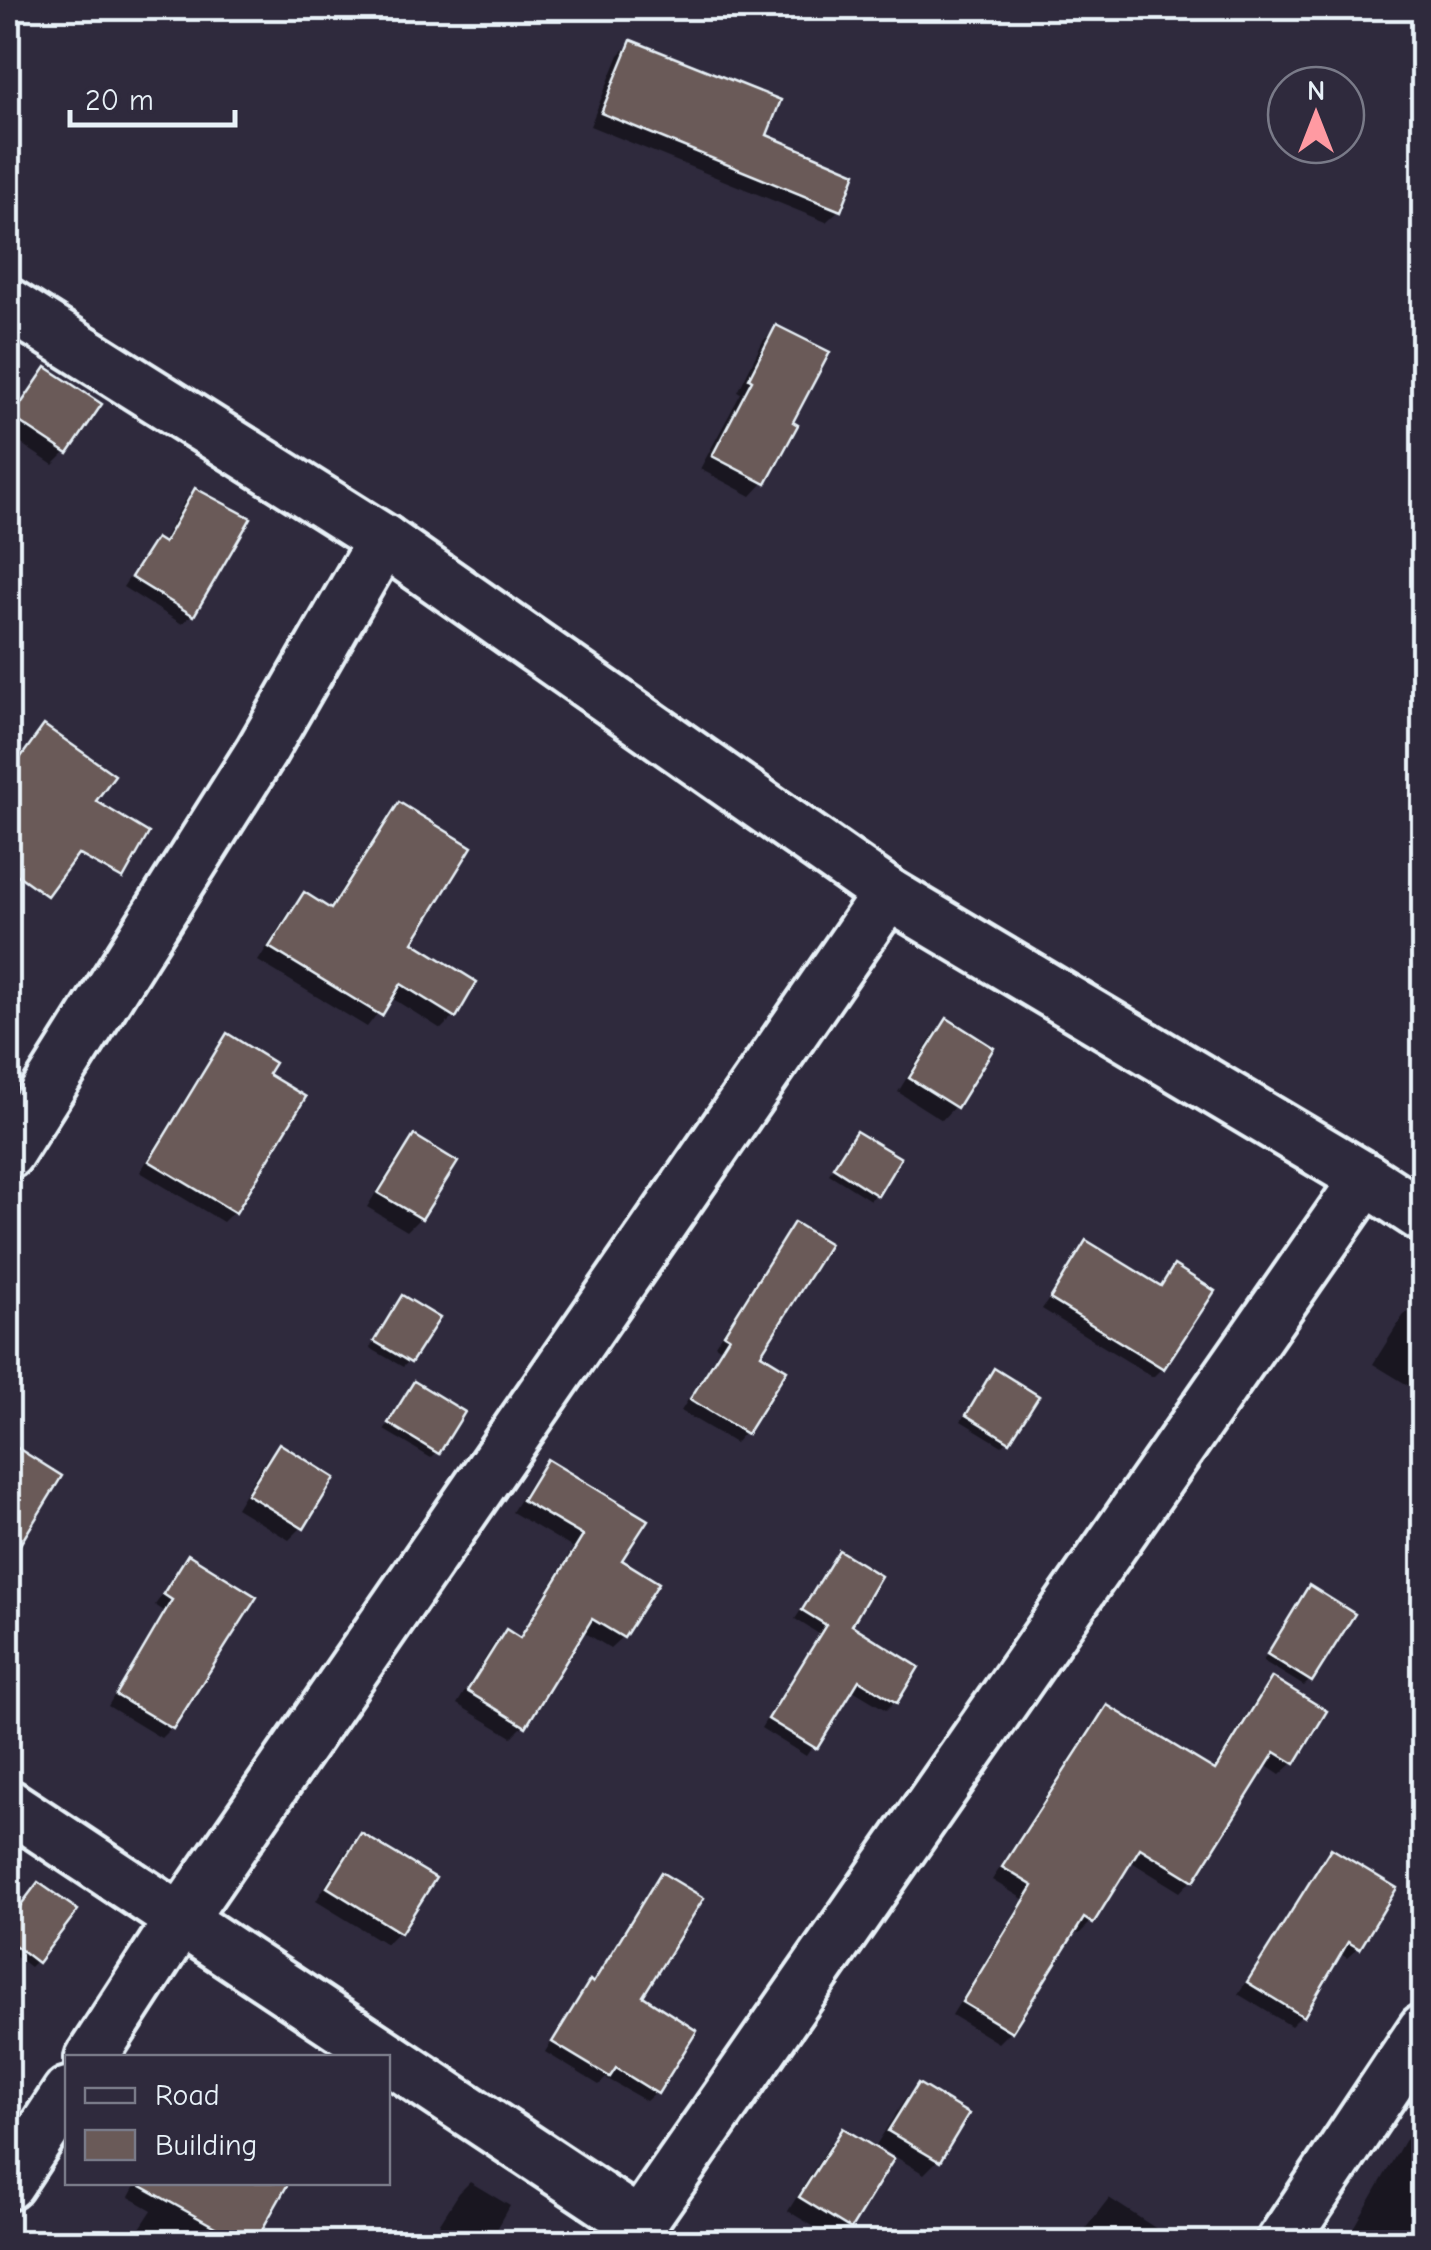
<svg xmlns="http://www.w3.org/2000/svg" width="1431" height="2250" font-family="'Comic Neue',sans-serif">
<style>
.shadow{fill:#0007}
.building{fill:#6a5a58;stroke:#e8f1f8;stroke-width:2.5}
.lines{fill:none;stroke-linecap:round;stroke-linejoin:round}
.minor-casing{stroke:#e8f1f8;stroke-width:58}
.minor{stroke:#2f2a3d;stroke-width:50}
</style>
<rect width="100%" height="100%" fill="#2f2a3d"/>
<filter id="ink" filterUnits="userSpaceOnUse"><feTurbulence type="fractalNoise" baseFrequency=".01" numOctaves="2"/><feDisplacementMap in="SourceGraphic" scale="20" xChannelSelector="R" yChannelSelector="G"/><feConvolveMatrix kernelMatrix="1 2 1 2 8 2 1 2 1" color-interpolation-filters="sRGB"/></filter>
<g filter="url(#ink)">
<!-- shadow -->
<g class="shadow">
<polygon points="632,42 764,136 839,210 826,222 590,126 619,55"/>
<polygon points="776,328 790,423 764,482 751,496 700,469 741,393 738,392 763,341"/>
<polygon points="47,370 66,452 53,465 8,435 8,422 34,383"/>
<polygon points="195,491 248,519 192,615 182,624 123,587 147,551 157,541 161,544 185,500"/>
<polygon points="399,806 410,943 454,1016 441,1029 390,997 367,1027 258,961 292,907 304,895 328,910 387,818"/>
<polygon points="947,1021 955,1106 942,1120 898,1092 934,1034"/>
<polygon points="228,1036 265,1075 234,1211 223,1222 140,1172 217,1047"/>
<polygon points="856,1134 876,1194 870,1200 829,1174"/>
<polygon points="414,1139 454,1163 420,1218 407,1231 367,1207 401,1152"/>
<polygon points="794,1225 757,1355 745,1432 735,1443 681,1411 720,1348 715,1345 784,1236"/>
<polygon points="1087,1244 1159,1288 1174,1268 1162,1368 1153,1377 1042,1309"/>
<polygon points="1417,1303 1424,1307 1424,1395 1373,1364 1403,1316"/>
<polygon points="397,1304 409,1361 403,1367 370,1348"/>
<polygon points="988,1377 1008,1440 1002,1446 961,1421"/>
<polygon points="414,1384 437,1452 431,1458 384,1430"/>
<polygon points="8,1445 59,1476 8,1556"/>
<polygon points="279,1446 302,1527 289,1540 236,1508 266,1459"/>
<polygon points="547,1463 619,1561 622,1637 610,1648 582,1631 524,1725 512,1737 457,1704 494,1644 506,1632 518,1639 573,1548 512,1512 536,1474"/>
<polygon points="839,1553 848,1626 895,1701 886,1710 851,1689 806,1756 761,1728 819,1634 795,1619"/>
<polygon points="189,1557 171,1728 161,1738 108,1706 164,1611 155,1605"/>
<polygon points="1304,1594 1310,1680 1304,1686 1263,1661"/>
<polygon points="1273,1681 1323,1712 1293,1763 1280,1775 1265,1765 1192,1879 1180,1892 1130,1861 1091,1922 1079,1934 1073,1930 1010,2031 998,2043 952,2015 1023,1899 992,1880 1095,1720 1107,1708 1212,1771 1260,1693"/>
<polygon points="361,1836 399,1931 386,1944 316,1901 348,1849"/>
<polygon points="1332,1851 1394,1889 1358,1948 1347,1958 1339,1953 1302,2015 1291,2026 1238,1994 1321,1862"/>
<polygon points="661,1875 639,1997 656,2092 646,2101 606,2078 599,2085 545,2052 581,1993 591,1984 652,1884"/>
<polygon points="33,1891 36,1961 30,1967 8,1950 8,1924"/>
<polygon points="918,2086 938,2160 924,2174 876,2145 905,2099"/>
<polygon points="1415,2129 1424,2134 1424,2242 1346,2242 1404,2141"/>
<polygon points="843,2131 849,2227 836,2240 788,2211 830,2144"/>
<polygon points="137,2182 286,2182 252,2242 211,2242 202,2238 199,2242 131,2242 152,2210 129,2197"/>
<polygon points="470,2182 510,2206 490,2242 428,2242 459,2193"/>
<polygon points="1109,2198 1177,2242 1075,2242"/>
</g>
<!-- building -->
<g class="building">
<polygon points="631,40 781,100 767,135 856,173 841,211 601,113"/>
<polygon points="776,325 830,352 793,422 798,425 766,484 712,456 752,380 749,378"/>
<polygon points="46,367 102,404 68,454 12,417"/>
<polygon points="195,488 251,518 194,616 131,577 156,538 164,543"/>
<polygon points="44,725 115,775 96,801 149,833 123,879 78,854 47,896 8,868 8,775"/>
<polygon points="399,802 472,847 413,942 477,982 456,1018 401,984 382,1016 269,947 304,892 331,909"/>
<polygon points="947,1018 994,1048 957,1108 909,1078"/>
<polygon points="227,1033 275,1063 268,1074 306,1097 236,1213 149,1161"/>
<polygon points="856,1131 901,1158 878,1196 833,1167"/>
<polygon points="414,1135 458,1162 422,1219 378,1193"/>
<polygon points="794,1222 830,1244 761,1354 787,1370 747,1434 690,1399 729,1337 724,1334"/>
<polygon points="1086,1240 1161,1286 1174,1265 1215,1291 1164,1369 1050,1299"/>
<polygon points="402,1295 440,1318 411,1363 374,1341"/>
<polygon points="994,1368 1039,1396 1010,1442 966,1415"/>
<polygon points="414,1381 465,1412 439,1454 388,1423"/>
<polygon points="8,1442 62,1476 8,1564"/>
<polygon points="279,1443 335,1478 304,1529 247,1494"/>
<polygon points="547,1459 648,1520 622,1560 659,1583 624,1638 592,1619 526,1727 467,1691 506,1629 520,1638 583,1536 522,1500"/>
<polygon points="839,1550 881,1576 852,1625 919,1667 897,1703 859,1680 817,1749 768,1719 826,1625 802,1610"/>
<polygon points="188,1554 257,1597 173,1729 116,1695 172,1600 163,1594"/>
<polygon points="1309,1585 1355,1614 1312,1682 1267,1654"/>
<polygon points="1272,1677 1327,1711 1295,1764 1275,1752 1194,1881 1140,1848 1093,1924 1084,1918 1012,2032 962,2002 1033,1886 1002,1867 1107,1705 1215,1770"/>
<polygon points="361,1833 436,1878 401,1933 327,1887"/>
<polygon points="1331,1848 1397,1888 1360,1949 1348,1942 1304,2017 1247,1982"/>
<polygon points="661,1872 704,1898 643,1996 697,2031 658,2094 616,2068 610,2077 552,2042 590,1980 593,1983"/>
<polygon points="38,1882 78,1910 38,1963 8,1940 8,1922"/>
<polygon points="918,2083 969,2114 940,2162 888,2131"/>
<polygon points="843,2128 894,2159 851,2229 799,2197"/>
<polygon points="134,2182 289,2182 255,2242 242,2242"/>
</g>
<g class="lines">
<!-- minor casing -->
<g class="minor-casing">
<g id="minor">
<polyline points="8,304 383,540 888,894 1366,1179 1424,1217"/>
<polyline points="8,1153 261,752 383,540"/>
<polyline points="8,1805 639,2224"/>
<polyline points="91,2058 181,1919 888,894"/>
<polyline points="8,2184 68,2093"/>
<polyline points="627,2242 1366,1179"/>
<polyline points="1282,2242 1424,2029"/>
</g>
</g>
<!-- minor -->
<use href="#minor" class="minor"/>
</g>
</g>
<!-- margin -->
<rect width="1431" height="2250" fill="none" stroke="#2f2a3d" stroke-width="40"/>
<rect x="20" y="20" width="1391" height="2210" fill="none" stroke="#e8f1f8" stroke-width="4" filter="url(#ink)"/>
<!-- legend -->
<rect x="65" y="2055" width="325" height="130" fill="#2f2a3d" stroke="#797a88" stroke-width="2.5"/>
<rect x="85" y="2088" width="50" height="15" fill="#2f2a3d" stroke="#797a88" stroke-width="2.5"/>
<text x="155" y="2105" font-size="30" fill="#e8f1f8">Road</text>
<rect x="85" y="2130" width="50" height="30" fill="#6a5a58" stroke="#797a88" stroke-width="2.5"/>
<text x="155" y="2155" font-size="30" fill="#e8f1f8">Building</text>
<!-- north arrow -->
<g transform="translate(1316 115)"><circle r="48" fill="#2f2a3d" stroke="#797a88" stroke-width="2.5"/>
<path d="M0-8L18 38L0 25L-18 38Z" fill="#ff9aa2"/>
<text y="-15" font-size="28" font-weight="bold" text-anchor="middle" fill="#e8f1f8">N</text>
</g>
<!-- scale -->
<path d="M70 110v15h165v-15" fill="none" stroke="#e8f1f8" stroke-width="5"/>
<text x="85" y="110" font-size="30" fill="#e8f1f8" stroke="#2f2a3d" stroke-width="8" paint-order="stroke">20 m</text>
</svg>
